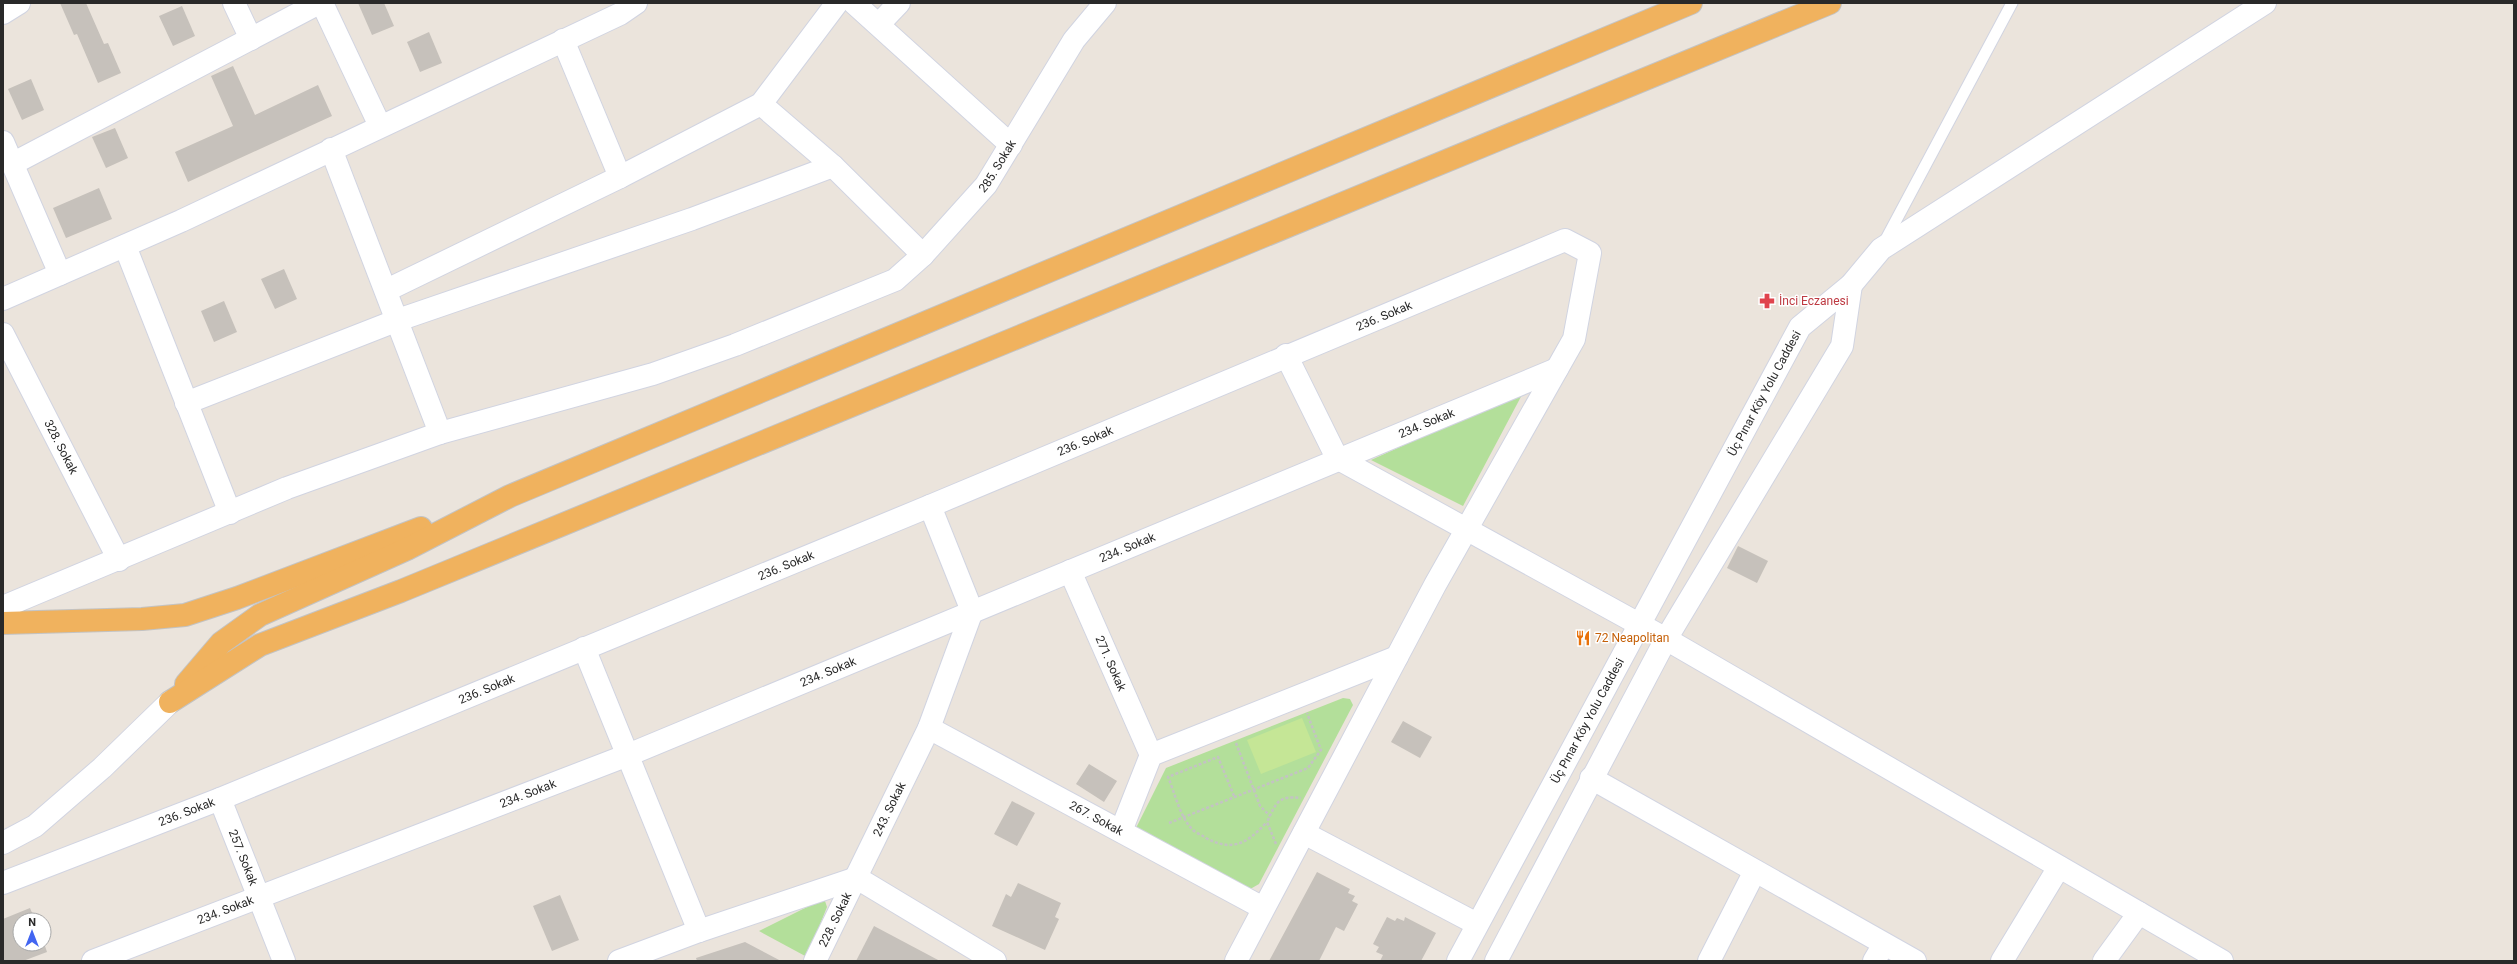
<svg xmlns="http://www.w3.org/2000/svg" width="2517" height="964" font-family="Roboto,sans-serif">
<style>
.green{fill:#b3df9a}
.pitch{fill:#c5e696}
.building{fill:#c6c1bb}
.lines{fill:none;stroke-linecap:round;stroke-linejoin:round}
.service-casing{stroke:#d1d4e1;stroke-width:13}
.minor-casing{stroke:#d1d4e1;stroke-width:24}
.secondary-casing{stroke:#d1d4e1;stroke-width:24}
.trunk-casing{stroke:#c3c3c3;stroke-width:24}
.path{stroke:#c3c3c3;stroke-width:2.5;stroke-dasharray:3 2;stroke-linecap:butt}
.service{stroke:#fff;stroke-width:11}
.minor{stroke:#fff;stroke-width:22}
.secondary{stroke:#fff;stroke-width:22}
.trunk{stroke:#f0b25e;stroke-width:22}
.labels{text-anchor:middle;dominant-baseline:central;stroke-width:3;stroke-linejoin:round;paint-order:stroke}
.street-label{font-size:12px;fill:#292929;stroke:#fff}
.health-label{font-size:12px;fill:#be3a42;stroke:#fff;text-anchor:start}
.food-label{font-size:12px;fill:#c56008;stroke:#fff;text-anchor:start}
</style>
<rect width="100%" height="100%" fill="#ebe4dc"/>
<!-- green -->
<g class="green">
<polygon points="1524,391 1463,506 1371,460"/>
<polygon points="1343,698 1350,699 1353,705 1259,884 1252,888 1244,888 1136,828 1166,768"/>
<polygon points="819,901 825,901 827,907 807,957 759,931"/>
</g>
<!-- pitch -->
<polygon class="pitch" points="1302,718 1316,752 1261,774 1247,740"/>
<!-- building -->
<g class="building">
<polygon points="60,3 86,3 104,44 108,43 121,73 98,83 77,34 74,35"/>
<polygon points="358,3 384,3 394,26 372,35"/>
<polygon points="182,6 195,36 173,46 159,16"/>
<polygon points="429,32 442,63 420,72 407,42"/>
<polygon points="233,66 255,115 318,85 332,116 188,182 175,152 233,126 211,76"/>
<polygon points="31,79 44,110 22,120 8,89"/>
<polygon points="115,128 128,158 106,168 92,137"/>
<polygon points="99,188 112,219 66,238 53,208"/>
<polygon points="284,269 297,299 275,309 261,279"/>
<polygon points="224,301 237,332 214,342 201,311"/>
<polygon points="1738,546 1768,561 1757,583 1727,568"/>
<polygon points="1403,721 1432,737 1420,758 1391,742"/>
<polygon points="1089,764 1117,781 1104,802 1076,784"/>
<polygon points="1012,801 1035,813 1017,846 994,834"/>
<polygon points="1317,872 1350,889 1348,893 1355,896 1352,901 1358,904 1344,931 1336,927 1319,961 1269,961"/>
<polygon points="1018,883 1061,903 1055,917 1059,919 1045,950 992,926 1006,894 1011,897"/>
<polygon points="560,895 579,940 552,951 533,906"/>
<polygon points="30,908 35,920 20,920 20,944 44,943 47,952 23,961 3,961 3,919"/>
<polygon points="1387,917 1395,921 1397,918 1404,921 1405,917 1436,933 1421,961 1380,961 1383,955 1376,952 1379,947 1373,944"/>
<polygon points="874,926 940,961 856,961"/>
<polygon points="745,942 781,961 697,961 696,958"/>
</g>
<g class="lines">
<!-- service casing -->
<g class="service-casing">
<polyline id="service" points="1885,241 2012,3"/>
</g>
<!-- minor casing -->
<g class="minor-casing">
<g id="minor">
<polyline points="234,3 251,39"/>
<polyline points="322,3 380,126"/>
<polyline points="854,3 1011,145"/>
<polyline points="3,13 19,3"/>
<polyline points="879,24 899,3"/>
<polyline points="563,40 620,177"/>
<polyline points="761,104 833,166 923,255"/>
<polyline points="3,142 60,274"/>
<polyline points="331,149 440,433"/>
<polyline points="12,164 319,3"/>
<polyline points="125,246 230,513"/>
<polyline points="387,290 620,177 761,104 837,3"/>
<polyline points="3,299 181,221 620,14 636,3"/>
<path id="s1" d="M3,334L119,560"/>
<polyline points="1286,355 1337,458 1666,639 2222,961"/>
<polyline points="186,403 398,320 692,219 833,166"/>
<path id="s2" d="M1070,571L1151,755"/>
<path id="s3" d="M3,607L287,488L440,433L653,374L735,345L895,280L923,255L986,185L1074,40L1105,3"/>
<polyline points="584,648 699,931"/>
<path id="s4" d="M929,728L1263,908"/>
<polyline points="1591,778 1915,961"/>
<path id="s5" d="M220,799L284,961"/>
<polyline points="1121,831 1151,755 1397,657"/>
<polyline points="1304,833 1477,924"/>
<polyline points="857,878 995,961"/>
<path id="s6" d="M3,883L220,799L930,506L1565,240L1590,253L1574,339L1435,585L1236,961"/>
<path id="s7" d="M93,961L628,755L1557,369"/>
<polyline points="619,961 699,931 857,878"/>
<path id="s8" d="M815,961L929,728L972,611L930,506"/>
<polyline points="1709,961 1755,871"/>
<polyline points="1874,961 1884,944"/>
<polyline points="2002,961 2059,867"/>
<polyline points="2104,961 2139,913"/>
</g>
</g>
<!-- secondary casing -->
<g class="secondary-casing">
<g id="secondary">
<polyline points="3,843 35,826 102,768 170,702"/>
<path id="s9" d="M1458,961L1800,327L1851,285L1881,249L2265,3"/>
<polyline points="1496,961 1666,639 1842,346 1851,285"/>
</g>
</g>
<!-- trunk casing -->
<g class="trunk-casing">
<g id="trunk">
<polyline points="3,623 142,619 185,615 237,598 421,528"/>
<polyline points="186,684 221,643 260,615 407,549 510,496 1691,3"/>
<polyline points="170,702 260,645 401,591 1830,3"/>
</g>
</g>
<!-- path -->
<g class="path">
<polyline points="1236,743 1260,806 1270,816"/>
<path d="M1234,796L1218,757L1168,777C1175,793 1180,818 1193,830C1196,833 1202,835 1206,838C1234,853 1248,842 1267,822"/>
<polyline points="1169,823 1308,768 1321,750 1307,713"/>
<path d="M1276,844L1267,822C1276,803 1278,795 1301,798"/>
</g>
<!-- service -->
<use href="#service" class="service"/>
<!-- minor -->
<use href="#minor" class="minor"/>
<!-- secondary -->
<use href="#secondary" class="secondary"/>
<!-- trunk -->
<use href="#trunk" class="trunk"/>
</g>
<!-- icons -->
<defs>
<g id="pharmacy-bare" transform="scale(1.2)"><path d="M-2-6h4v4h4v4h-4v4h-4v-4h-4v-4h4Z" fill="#e0444e" stroke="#fff" stroke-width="2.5" paint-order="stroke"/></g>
<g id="restaurant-bare" transform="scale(1.2)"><path d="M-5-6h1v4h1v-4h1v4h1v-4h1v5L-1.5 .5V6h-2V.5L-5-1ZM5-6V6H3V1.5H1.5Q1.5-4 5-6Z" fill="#e8710a" stroke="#fff" stroke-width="2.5" paint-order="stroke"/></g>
</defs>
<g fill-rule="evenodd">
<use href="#pharmacy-bare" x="1767" y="301"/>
<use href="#restaurant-bare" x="1583" y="638"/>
</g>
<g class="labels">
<!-- street labels -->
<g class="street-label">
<text stroke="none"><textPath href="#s3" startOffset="1105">285. Sokak</textPath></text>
<text stroke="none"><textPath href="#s6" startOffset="1493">236. Sokak</textPath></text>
<text stroke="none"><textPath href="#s9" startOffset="645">Üç Pınar Köy Yolu Caddesi</textPath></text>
<text stroke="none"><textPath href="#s7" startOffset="1438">234. Sokak</textPath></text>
<text stroke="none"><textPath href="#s6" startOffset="1169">236. Sokak</textPath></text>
<text stroke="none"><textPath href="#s1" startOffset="127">328. Sokak</textPath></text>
<text stroke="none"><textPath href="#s7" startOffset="1114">234. Sokak</textPath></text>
<text stroke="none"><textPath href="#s6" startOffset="845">236. Sokak</textPath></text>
<text stroke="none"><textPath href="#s2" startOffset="101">271. Sokak</textPath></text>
<text stroke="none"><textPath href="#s7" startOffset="790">234. Sokak</textPath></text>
<text stroke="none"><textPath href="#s6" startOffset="521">236. Sokak</textPath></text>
<text stroke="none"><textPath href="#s9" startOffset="273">Üç Pınar Köy Yolu Caddesi</textPath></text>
<text stroke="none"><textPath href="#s7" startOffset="466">234. Sokak</textPath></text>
<text stroke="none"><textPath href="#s8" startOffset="169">243. Sokak</textPath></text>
<text stroke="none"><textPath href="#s6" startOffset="197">236. Sokak</textPath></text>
<text stroke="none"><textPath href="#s4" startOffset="190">267. Sokak</textPath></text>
<text stroke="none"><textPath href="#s5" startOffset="63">257. Sokak</textPath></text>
<text stroke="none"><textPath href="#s7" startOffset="142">234. Sokak</textPath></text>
<text stroke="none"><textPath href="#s8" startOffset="46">228. Sokak</textPath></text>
</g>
<!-- health labels -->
<g class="health-label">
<text x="1779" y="301">İnci Eczanesi</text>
</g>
<!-- food labels -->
<g class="food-label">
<text x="1595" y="638">72 Neapolitan</text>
</g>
</g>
<!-- border -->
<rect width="2517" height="964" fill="none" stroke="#292929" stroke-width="8"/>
<!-- north arrow -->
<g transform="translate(32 932)"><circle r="19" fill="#ffffff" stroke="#a9a9a9"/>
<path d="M0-3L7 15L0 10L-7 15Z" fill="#4265f1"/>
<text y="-6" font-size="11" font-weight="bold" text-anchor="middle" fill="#292929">N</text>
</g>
</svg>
